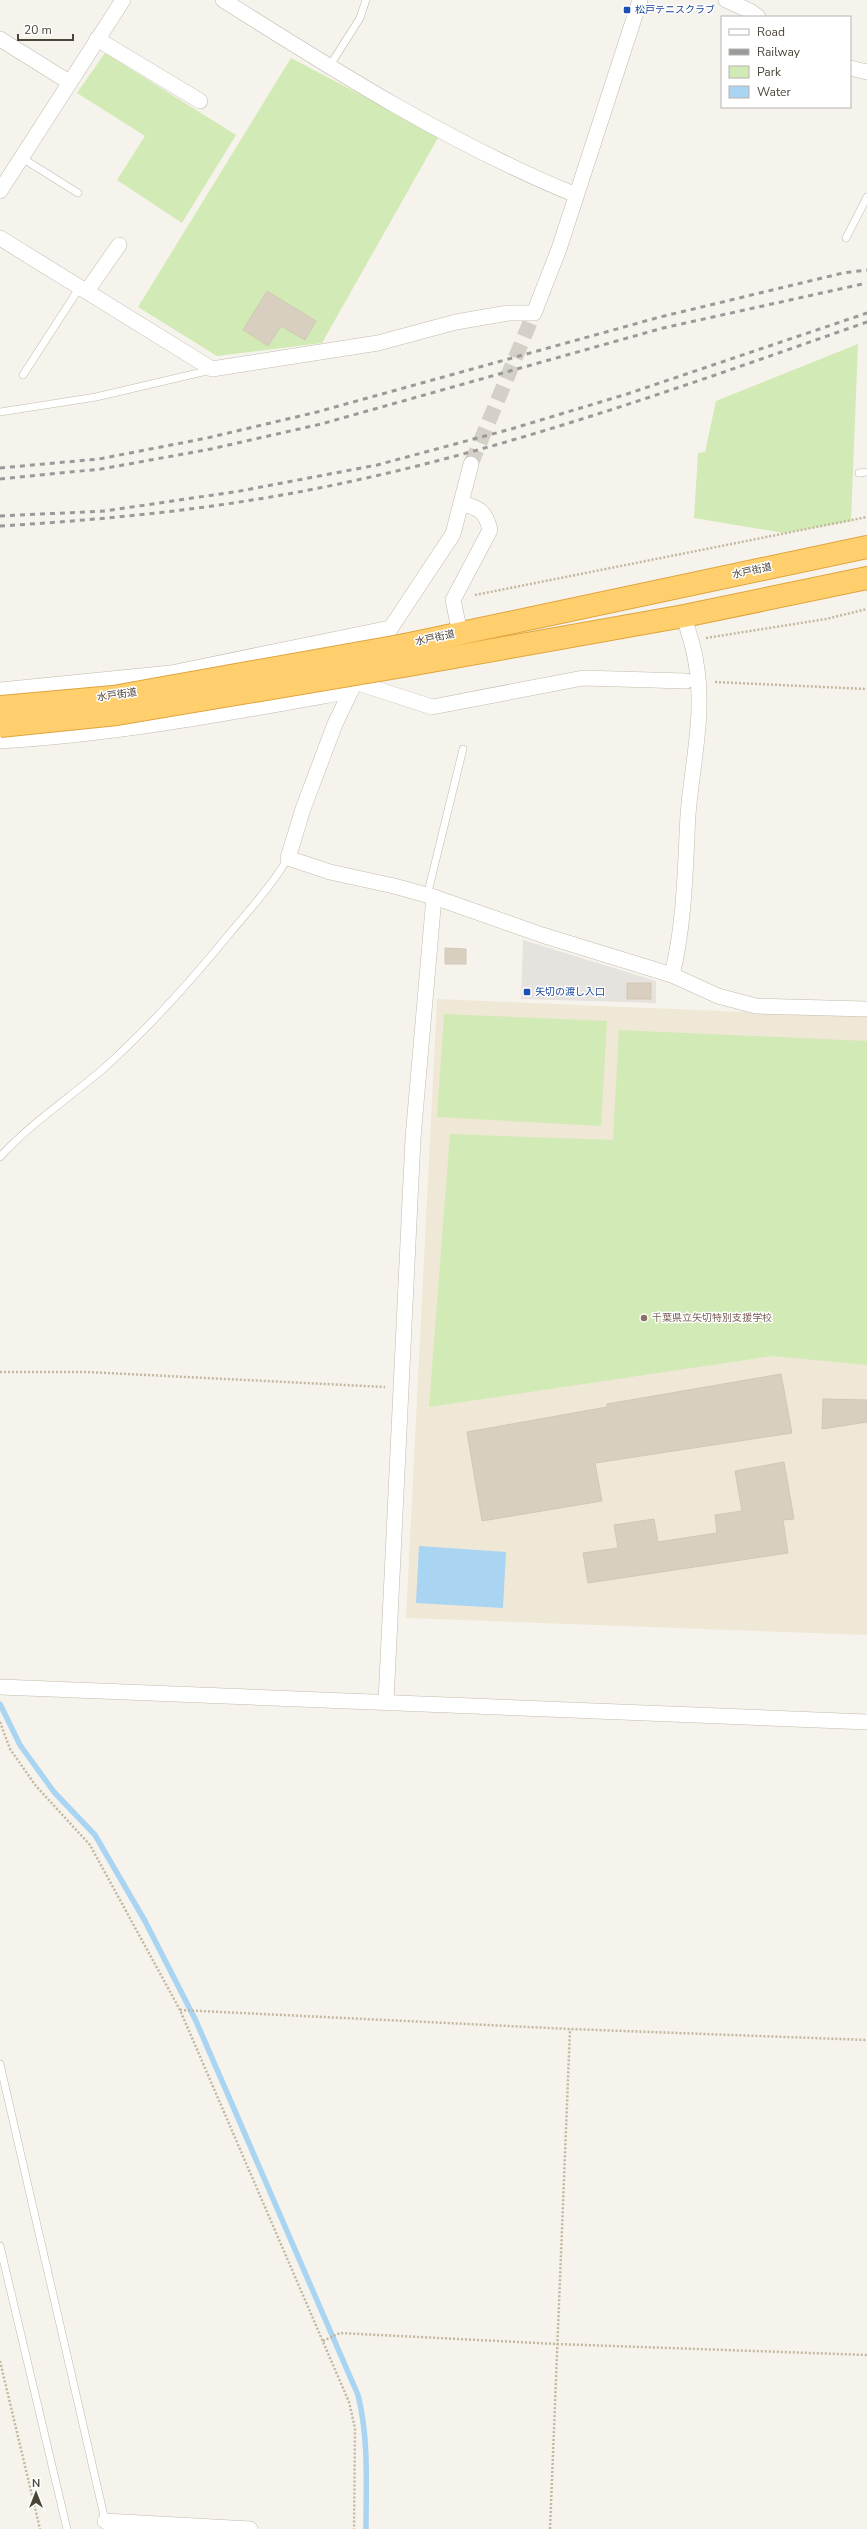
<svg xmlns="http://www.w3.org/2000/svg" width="867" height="2529" font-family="'Nunito Sans','Noto Sans JP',sans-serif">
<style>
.industrial{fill:#e6e2dd}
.education{fill:#efe8d6}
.green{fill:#d2eab5}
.water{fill:#a9d4f2}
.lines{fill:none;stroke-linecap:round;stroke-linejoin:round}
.stream{stroke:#a9d4f2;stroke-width:5.5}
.building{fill:#d8cfc1;stroke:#d3c7b4}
.street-tunnel{stroke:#d4d0c8;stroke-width:15;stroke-dasharray:15 8;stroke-linecap:butt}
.lane-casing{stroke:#c2bbae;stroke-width:8}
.street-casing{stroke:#c2bbae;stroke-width:16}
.highway-casing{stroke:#e0a43c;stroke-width:24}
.path{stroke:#c4b79f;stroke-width:2.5;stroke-dasharray:2 2;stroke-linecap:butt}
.lane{stroke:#fff;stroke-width:7}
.street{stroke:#fff;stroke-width:15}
.highway{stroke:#ffcf6e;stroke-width:22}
.rail{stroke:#9a9a9a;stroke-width:3;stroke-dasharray:5 5;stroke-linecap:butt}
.highway-bridge-casing{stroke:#e0a43c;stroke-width:24;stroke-linecap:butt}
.highway-bridge{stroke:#ffcf6e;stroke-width:22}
.transit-dot{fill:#1a4fb4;stroke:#fff;stroke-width:1.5}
.education-dot{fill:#8d6e63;stroke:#fff;stroke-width:1.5}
.labels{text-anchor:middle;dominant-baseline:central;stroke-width:3;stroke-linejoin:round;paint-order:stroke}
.transit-label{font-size:10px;fill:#164399;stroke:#fff;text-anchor:start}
.street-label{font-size:10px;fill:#4b4439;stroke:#fff}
.education-label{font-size:10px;fill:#785e54;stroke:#fff;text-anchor:start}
</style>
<rect width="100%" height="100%" fill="#f6f3ec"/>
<!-- industrial -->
<polygon class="industrial" points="523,940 656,981 656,1003 521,999"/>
<!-- education -->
<polygon class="education" points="437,999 867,1017 867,1635 406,1618"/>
<!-- green -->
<g class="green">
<polygon points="105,53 236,135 182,223 117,180 145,136 77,93"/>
<polygon points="291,58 439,136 322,343 217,356 138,307"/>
<polygon points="858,344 851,521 784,533 694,518 698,453 705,452 716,401"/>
<polygon points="444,1014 607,1021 601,1126 437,1117"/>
<polygon points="619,1030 867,1041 867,1365 772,1356 429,1407 450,1134 613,1140"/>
</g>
<!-- water -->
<polygon class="water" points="419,1546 506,1552 503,1608 416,1603"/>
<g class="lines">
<!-- stream -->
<path class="stream" d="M0,1704L20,1745L54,1792L95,1835L145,1921L196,2021L358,2395C369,2439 366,2484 366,2529"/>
</g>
<!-- building -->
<g class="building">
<polygon points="267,291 316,321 305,340 281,326 268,346 243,330"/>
<polygon points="445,948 466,949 466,964 445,964"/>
<rect x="627" y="983" width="24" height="16"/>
<polygon points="781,1374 792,1433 595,1463 602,1501 482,1521 467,1432 607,1407 607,1404"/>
<polygon points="823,1399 867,1400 867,1422 822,1429"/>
<polygon points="784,1462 794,1519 783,1520 788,1553 588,1583 583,1553 618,1548 614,1525 654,1519 658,1542 717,1533 715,1515 742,1511 735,1471"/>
</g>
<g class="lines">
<!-- street-tunnel -->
<g class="street-tunnel">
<polyline points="471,464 534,313"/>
<polyline points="686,681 708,682"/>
</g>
<!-- lane casing -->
<g class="lane-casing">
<g id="lane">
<polyline points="329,67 360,18 366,0"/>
<polyline points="22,158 78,193"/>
<polyline points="846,238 867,197"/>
<polyline points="23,375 80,287"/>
<polyline points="0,412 96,397 211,370"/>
<polyline points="859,473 867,472"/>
<polyline points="427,896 463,749"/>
<path d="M0,1157C32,1122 68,1099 103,1069C150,1027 191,981 231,932C251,908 272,885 288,858"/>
<polyline points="0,2064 107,2529"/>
<polyline points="0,2246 67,2529"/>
</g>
</g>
<!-- street casing -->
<g class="street-casing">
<g id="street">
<path d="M223,0C337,72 451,144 576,195"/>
<polyline points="726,0 750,11 758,17"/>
<polyline points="0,39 69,82"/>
<polyline points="97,39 200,101"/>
<polyline points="850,68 867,72"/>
<polyline points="0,191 123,0"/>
<polyline points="0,238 212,369 378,343 456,322 508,313 534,313 559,249 640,0"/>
<polyline points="87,291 119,245"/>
<polyline points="471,464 453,534 355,682 335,724 303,809 288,858 330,872 394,886 434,897 542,935 672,975 718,996 756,1006 867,1009"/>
<path d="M460,633L453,600L490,530C486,513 480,507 462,504"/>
<polyline points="355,682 432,707 583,678 686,681"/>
<polyline points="0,690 171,673 390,628"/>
<path d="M0,741C119,734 234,712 351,691"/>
<path d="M672,975C685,922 685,869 688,815C692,764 705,714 696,663C694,647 688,632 684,616"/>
<polyline points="0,1687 867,1722"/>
<polyline points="386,1702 413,1138 434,897"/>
<polyline points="105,2521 250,2529"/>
</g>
</g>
<!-- highway casing -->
<g class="highway-casing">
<g id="highway">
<polyline points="405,645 867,547"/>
<polyline points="409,665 684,616 867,578"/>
</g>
</g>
<!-- path -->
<g class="path">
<polyline points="475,595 867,517"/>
<polyline points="706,638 826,619 867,609"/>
<polyline points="715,682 867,689"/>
<polyline points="0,1372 87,1372 385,1387"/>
<polyline points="0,1722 10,1749 36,1786 90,1845 180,2010 349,2402 355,2428 354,2529"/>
<polyline points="180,2010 570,2029 867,2040"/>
<polyline points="323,2341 340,2333 557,2344 867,2355"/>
<polyline points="0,2361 40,2529"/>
<polyline points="550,2529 570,2029"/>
</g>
<!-- lane -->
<use href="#lane" class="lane"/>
<!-- street -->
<use href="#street" class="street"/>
<!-- highway -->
<use href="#highway" class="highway"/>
<!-- rail -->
<g class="rail">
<polyline points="0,468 99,459 207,438 317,412 660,317 843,273 867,270"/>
<polyline points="0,479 101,469 211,449 321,424 663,328 867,283"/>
<polyline points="0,516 105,511 240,491 377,465 511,429 627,394 867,313"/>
<path d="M0,526C82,521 164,514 246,501C459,468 664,393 867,322"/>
</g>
<!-- highway-bridge casing -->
<g class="highway-bridge-casing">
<g id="highway-bridge">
<polyline points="0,707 113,697 405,645"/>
<polyline points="0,726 117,714 409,665"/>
</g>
</g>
<!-- highway-bridge -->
<use href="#highway-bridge" class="highway-bridge"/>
</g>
<!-- markers -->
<g class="transit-dot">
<rect x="623" y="6" width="8" height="8" rx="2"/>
<rect x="523" y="988" width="8" height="8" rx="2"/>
</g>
<circle class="education-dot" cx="644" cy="1318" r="4"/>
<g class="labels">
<!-- transit labels -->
<g class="transit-label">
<text x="635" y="10">松戸テニスクラブ</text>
<text x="535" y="992">矢切の渡し入口</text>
</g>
<!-- street labels -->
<g class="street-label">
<text transform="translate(752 571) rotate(-12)">水戸街道</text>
<text transform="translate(435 638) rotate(-12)">水戸街道</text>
<text transform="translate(117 695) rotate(-8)">水戸街道</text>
</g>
<!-- education labels -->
<g class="education-label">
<text x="652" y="1318">千葉県立矢切特別支援学校</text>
</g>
</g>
<!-- legend -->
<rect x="721" y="16" width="130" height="92" fill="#ffffff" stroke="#b7b4b0"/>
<rect x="729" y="29" width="20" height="6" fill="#ffffff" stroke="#b7b4b0"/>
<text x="757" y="36" font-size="12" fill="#4b4439">Road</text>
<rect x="729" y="49" width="20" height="6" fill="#9a9a9a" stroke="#b7b4b0"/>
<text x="757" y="56" font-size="12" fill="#4b4439">Railway</text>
<rect x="729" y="66" width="20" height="12" fill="#d2eab5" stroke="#b7b4b0"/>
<text x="757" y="76" font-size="12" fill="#4b4439">Park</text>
<rect x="729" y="86" width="20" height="12" fill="#a9d4f2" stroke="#b7b4b0"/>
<text x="757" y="96" font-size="12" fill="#4b4439">Water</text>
<!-- north arrow -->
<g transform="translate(36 2493)" stroke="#ffffff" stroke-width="3" paint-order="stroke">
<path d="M0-3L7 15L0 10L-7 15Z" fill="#4b4439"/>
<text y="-6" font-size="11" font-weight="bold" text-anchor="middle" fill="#4b4439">N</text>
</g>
<!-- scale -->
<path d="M18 34v6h55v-6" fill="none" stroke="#4b4439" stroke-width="2"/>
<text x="24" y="34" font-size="12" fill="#4b4439" stroke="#ffffff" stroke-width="3" paint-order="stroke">20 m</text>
</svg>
